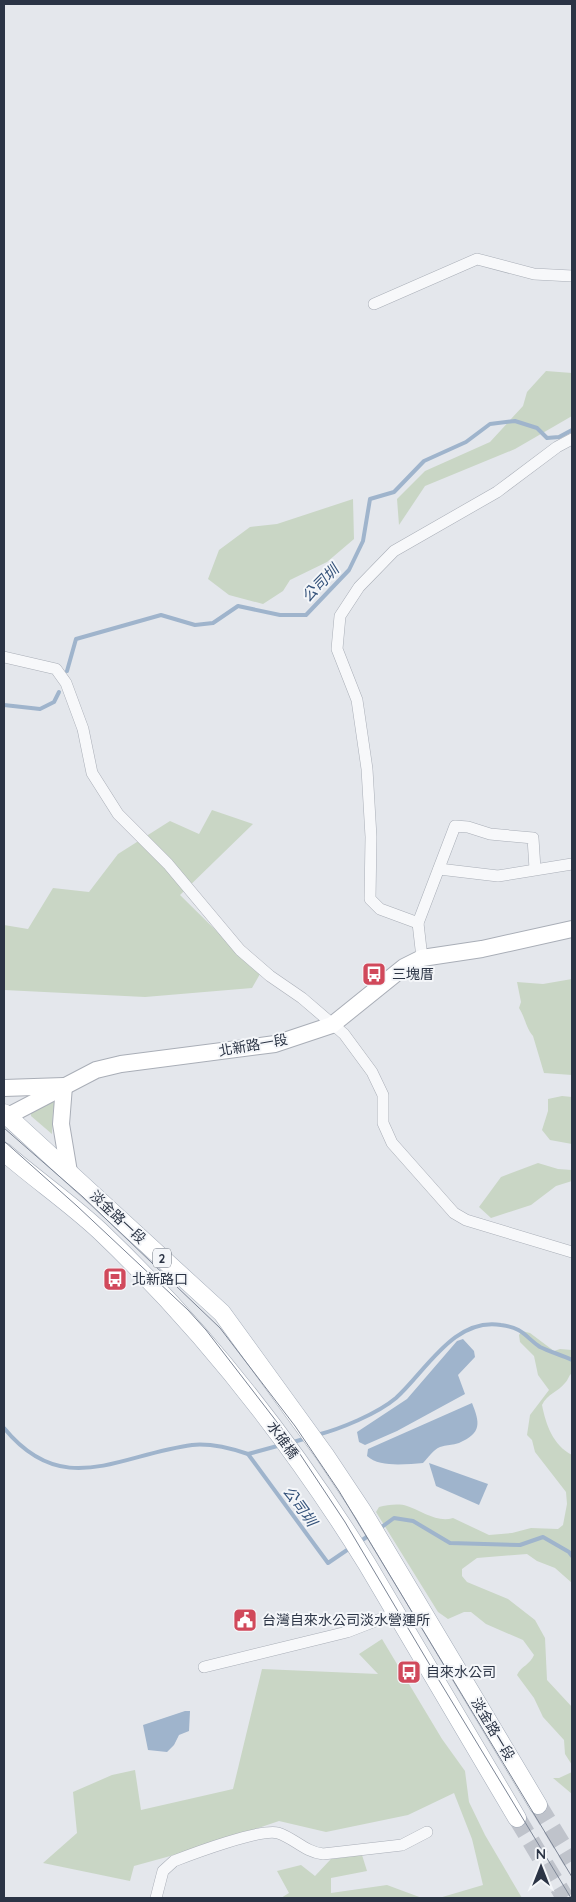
<svg xmlns="http://www.w3.org/2000/svg" width="576" height="1902" font-family="Quicksand,'Noto Sans TC',sans-serif">
<style>
.green{fill:#c9d6c5}
.water{fill:#9fb4cc}
.lines{fill:none;stroke-linecap:round;stroke-linejoin:round}
.stream{stroke:#9fb4cc;stroke-width:4}
.primary-tunnel{stroke:#bfc3cb;stroke-width:18;stroke-dasharray:18 9;stroke-linecap:butt}
.street-casing{stroke:#a9aeb7;stroke-width:12}
.secondary-casing{stroke:#a9aeb7;stroke-width:18}
.primary-casing{stroke:#a3abb8;stroke-width:19}
.street{stroke:#f7f8fa;stroke-width:11}
.secondary{stroke:#fff;stroke-width:16}
.primary{stroke:#fff;stroke-width:18}
.tram{stroke:#7d8696;stroke-width:1}
.labels{text-anchor:middle;dominant-baseline:central;stroke-width:4;stroke-linejoin:round;paint-order:stroke}
.shield{fill:#f4f6f9;stroke:#676e7b;stroke-width:1}
.shield-label{font-size:12px;font-weight:bold;fill:#2b3445}
.poi-label{font-size:14px;fill:#2b3445;stroke:#f4f6f9;text-anchor:start}
.street-label{font-size:14px;fill:#2b3445;stroke:#f4f6f9}
.water-label{font-size:15px;font-style:italic;fill:#34527a;stroke:#f4f6f9}
</style>
<rect width="100%" height="100%" fill="#e4e7ec"/>
<!-- green -->
<g class="green">
<polygon points="546,371 572,373 572,416 515,449 425,486 399,525 397,499 425,471 490,442 523,406 527,392"/>
<polygon points="353,499 354,539 327,562 290,580 283,591 263,604 229,595 208,579 219,550 250,527 277,524"/>
<polygon points="212,810 253,824 180,895 260,974 252,988 145,997 4,990 4,925 28,929 53,888 89,892 118,854 170,821 199,834"/>
<path d="M572,979V1075L544,1073L533,1036C526,1028 525,1017 519,1008L521,1002L517,982L543,984Z"/>
<polygon points="562,1096 572,1097 572,1144 550,1140 542,1130 548,1111 548,1099"/>
<polygon points="57,1097 53,1110 52,1134 31,1116 31,1111"/>
<polygon points="538,1163 558,1169 572,1170 572,1181 556,1186 531,1205 491,1218 479,1207 501,1177"/>
<path d="M522,1331L530,1333L554,1351L560,1349L572,1350V1373C568,1376 569,1379 565,1383C558,1392 547,1394 542,1405C546,1425 553,1445 572,1455V1583L555,1568L537,1561L527,1554L477,1558L462,1569V1576L467,1582L508,1599L535,1620L545,1638L547,1680L572,1707V1765L565,1754L564,1740L543,1717L534,1698L517,1675C521,1666 530,1665 534,1655L523,1640L486,1624L471,1612H464L448,1619L438,1612L376,1512L379,1507C387,1505 399,1503 407,1506C422,1511 437,1523 453,1518L489,1535L512,1533L531,1528L558,1529L563,1525L567,1504L566,1492L535,1452L532,1440L527,1435L530,1415L549,1390L538,1375L534,1356L520,1342L519,1335Z"/>
<polygon points="382,1639 442,1739 465,1771 469,1802 485,1835 522,1898 439,1898 483,1885 472,1839 454,1793 408,1815 326,1832 279,1821 203,1847 134,1866 130,1881 43,1863 77,1833 73,1792 112,1775 135,1770 141,1810 233,1789 262,1669 378,1674 359,1654"/>
<polygon points="572,1772 572,1794 553,1778 559,1778"/>
<polygon points="362,1855 367,1871 331,1878 331,1893 387,1885 422,1898 281,1898 289,1893 277,1871 301,1865 315,1876 331,1859"/>
</g>
<!-- water -->
<g class="water">
<polygon points="463,1339 474,1351 475,1357 458,1375 465,1394 397,1431 365,1445 359,1442 357,1432 407,1399 457,1341"/>
<path d="M472,1403C480,1423 482,1433 459,1443C453,1445 446,1445 440,1447C433,1450 428,1458 423,1463C407,1464 380,1468 367,1456L368,1449Z"/>
<polygon points="429,1463 488,1484 479,1505 436,1486"/>
<polygon points="185,1711 190,1711 189,1731 179,1735 174,1745 167,1752 148,1750 143,1725"/>
</g>
<g class="lines">
<!-- stream -->
<g class="stream">
<polyline points="67,671 76,639 161,615 195,625 213,623 238,606 280,615 306,615 349,570 363,541 370,499 394,492 424,461 466,442 490,424 515,421 537,428 547,438 559,437 572,430"/>
<polyline points="4,705 40,709 54,702 59,692"/>
<path d="M4,1428C63,1500 118,1455 192,1445C211,1443 230,1448 248,1454L328,1563L350,1548"/>
<path d="M317,1435C340,1429 377,1414 396,1398C426,1371 454,1317 501,1325C524,1328 525,1337 540,1347C550,1352 562,1355 572,1360"/>
<polyline points="290,1443 307,1438"/>
<polyline points="248,1454 281,1445"/>
<polyline points="379,1529 394,1518 413,1521 450,1543 520,1545 543,1537 569,1552 572,1556"/>
<polyline points="358,1543 371,1534"/>
</g>
<!-- primary-tunnel -->
<g class="primary-tunnel">
<polyline points="538,1805 572,1861"/>
<polyline points="517,1818 565,1898"/>
</g>
<!-- street casing -->
<g class="street-casing">
<g id="street">
<polyline points="374,304 477,259 534,274 572,276"/>
<polyline points="4,657 56,669 66,683 83,729 92,773 118,814 168,864 240,950 270,976 302,998 344,1034 372,1072 383,1095 383,1123 392,1143 454,1213 466,1220 572,1252"/>
<polyline points="439,869 498,876 572,864"/>
<polyline points="418,923 380,909 370,899 371,837 367,769 357,700 337,649 340,616 359,587 394,551 497,492 557,447 572,439"/>
<polyline points="422,958 418,923 455,826 468,827 490,834 533,838 535,869"/>
<polyline points="204,1667 347,1632 396,1613"/>
<path d="M156,1898L163,1871L174,1861C192,1854 261,1828 278,1833C294,1838 305,1852 323,1854L402,1845L427,1832"/>
</g>
</g>
<!-- secondary casing -->
<g class="secondary-casing">
<g id="secondary">
<polyline points="4,1088 64,1086 61,1124 69,1172"/>
<polyline points="4,1118 96,1070 121,1064 275,1044 332,1025 404,967 422,958 482,949 572,929"/>
</g>
</g>
<!-- primary casing -->
<g class="primary-casing">
<g id="primary">
<polyline points="4,1113 222,1313 325,1455 363,1512 538,1805"/>
<path d="M4,1152C35,1179 70,1203 100,1231C204,1330 292,1443 367,1564L517,1818"/>
</g>
</g>
<!-- street -->
<use href="#street" class="street"/>
<!-- secondary -->
<use href="#secondary" class="secondary"/>
<!-- primary -->
<use href="#primary" class="primary"/>
<!-- tram -->
<g class="tram">
<polyline points="4,1128 83,1197 220,1328 295,1426 339,1491 572,1877"/>
<polyline points="4,1141 77,1206 188,1310 206,1330 290,1439 345,1522 437,1677 571,1898"/>
</g>
</g>
<!-- icons -->
<defs>
<g id="bus-square" transform="scale(1.25)"><rect x="-9" y="-9" width="18" height="18" rx="4" fill="#d1495b" stroke="#f4f6f9"/><path d="M-5-6H5V4H4V6H2V4H-2V6H-4V4H-5ZM-3.5-4V0h7V-4ZM-3.5 1.2v1.5H-2V1.2ZM2 1.2v1.5H3.5V1.2Z" fill="#fff"/></g>
<g id="civic-square" transform="scale(1.25)"><rect x="-9" y="-9" width="18" height="18" rx="4" fill="#d1495b" stroke="#f4f6f9"/><path d="M-.6-6.5H3V-4.5H.6V-3L4-1V1h2V6H-6V1h2V-1L-.6-3ZM-1.2 2.5V6h2.4V2.5Z" fill="#fff"/></g>
</defs>
<g fill-rule="evenodd">
<use href="#bus-square" x="374" y="974"/>
<use href="#bus-square" x="115" y="1279"/>
<use href="#civic-square" x="245" y="1620"/>
<use href="#bus-square" x="409" y="1672"/>
</g>
<g class="labels">
<!-- shield labels -->
<rect class="shield" x="153" y="1248.5" width="18" height="19" rx="4"/>
<g class="shield-label">
<text x="162" y="1258">2</text>
</g>
<!-- poi labels -->
<g class="poi-label">
<text x="392" y="974">三塊厝</text>
<text x="132" y="1279">北新路口</text>
<text x="262" y="1620">台灣自來水公司淡水營運所</text>
<text x="426" y="1672">自來水公司</text>
</g>
<!-- street labels -->
<g class="street-label">
<text transform="translate(253 1045) rotate(-10)">北新路一段</text>
<text transform="translate(118 1217) rotate(43)">淡金路一段</text>
<text transform="translate(283 1440) rotate(54)">水碓橋</text>
<text transform="translate(493 1729) rotate(59)">淡金路一段</text>
</g>
<!-- water labels -->
<g class="water-label">
<text transform="translate(320 583) rotate(-46)">公司圳</text>
<text transform="translate(300 1506) rotate(54)">公司圳</text>
</g>
</g>
<!-- border -->
<rect width="576" height="1902" fill="none" stroke="#2b3445" stroke-width="10"/>
<!-- north arrow -->
<g transform="translate(541 1867)" stroke="#f4f6f9" stroke-width="4" paint-order="stroke">
<path d="M0-4L9 19L0 12L-9 19Z" fill="#2b3445"/>
<text y="-8" font-size="14" font-weight="bold" text-anchor="middle" fill="#2b3445">N</text>
</g>
</svg>
